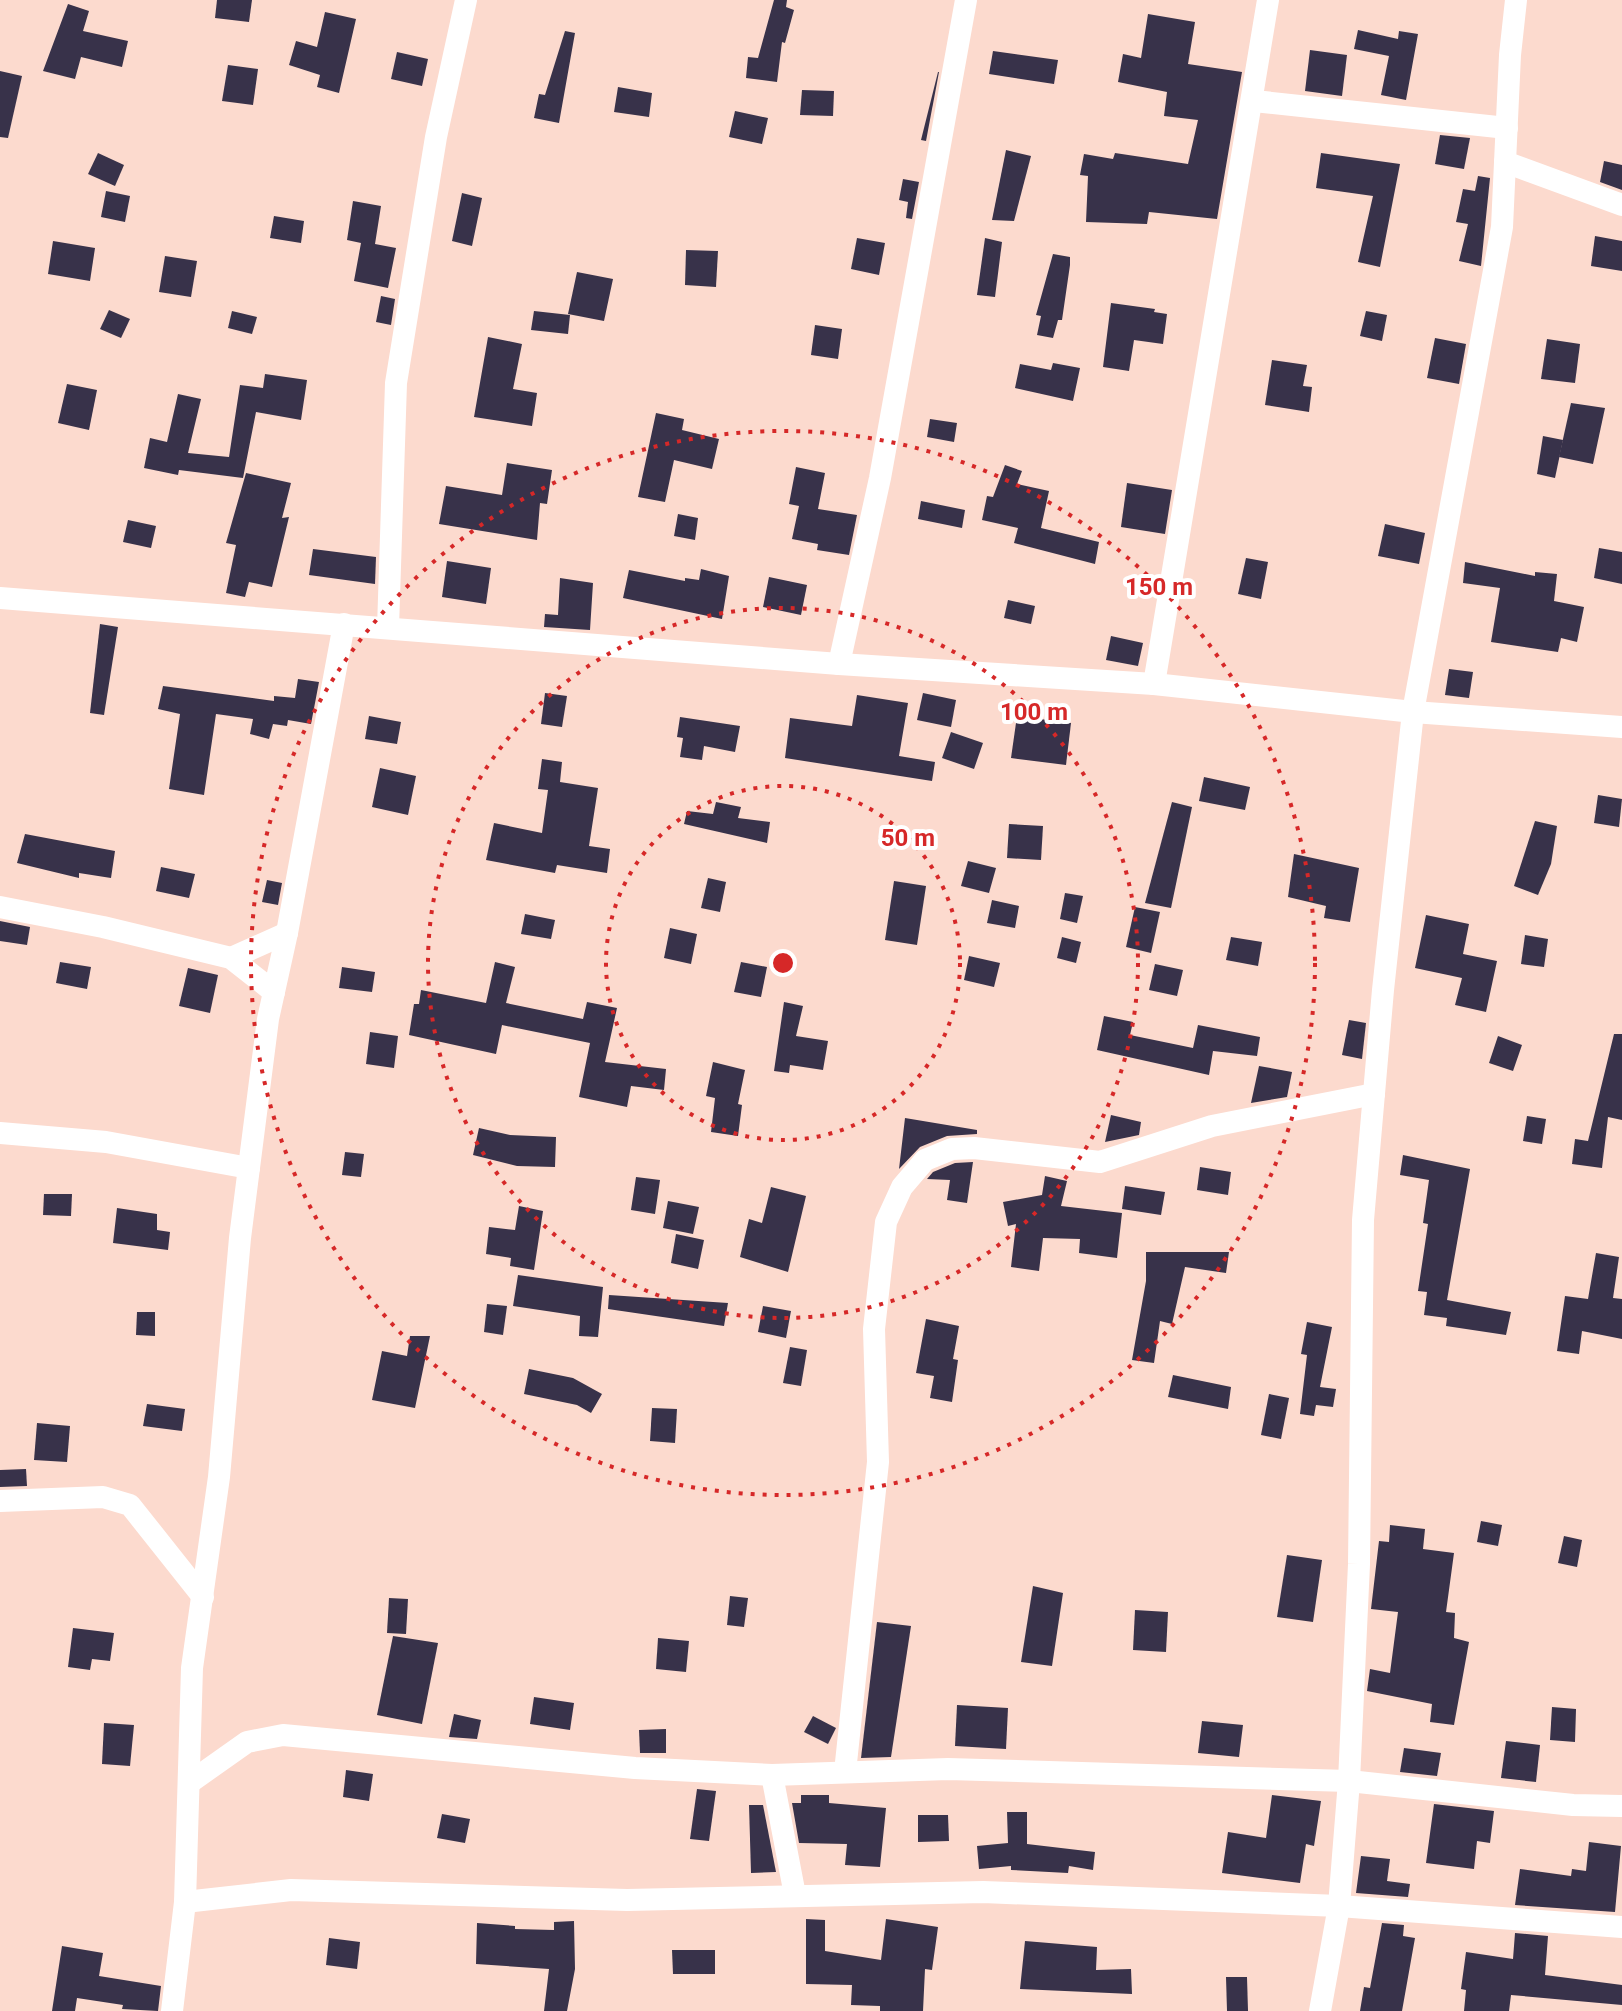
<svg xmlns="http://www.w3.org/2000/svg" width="1622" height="2011" font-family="Roboto,sans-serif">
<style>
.building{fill:#38324a}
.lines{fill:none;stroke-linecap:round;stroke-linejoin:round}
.minor{stroke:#fff;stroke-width:22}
.ring{fill:none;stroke:#d62828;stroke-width:4;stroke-dasharray:4 8}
.centre{fill:#d62828;stroke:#fff;stroke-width:4}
.ring-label{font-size:24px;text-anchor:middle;font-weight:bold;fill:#d62828;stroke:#fff;stroke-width:8;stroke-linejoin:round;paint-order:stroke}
</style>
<rect width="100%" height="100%" fill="#fcdace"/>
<!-- building -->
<g class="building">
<polygon points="217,0 252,0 249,22 215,18"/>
<polygon points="774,0 787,0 786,7 794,10 785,43 782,42 777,82 746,78 748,57 758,58"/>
<polygon points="68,4 89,11 83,31 128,41 122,67 81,57 75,79 43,71"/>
<polygon points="325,12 356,19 339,93 317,87 320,75 289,65 296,41 317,47"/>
<polygon points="1148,14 1195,22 1188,64 1242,72 1217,219 1149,212 1147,224 1086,222 1088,176 1080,175 1084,154 1113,159 1115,153 1188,164 1198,120 1164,116 1167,92 1118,82 1123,54 1141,58"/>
<polygon points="1358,30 1398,39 1399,31 1418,34 1406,100 1381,95 1389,56 1354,49"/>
<polygon points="565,31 575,33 559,123 534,118 539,94 545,95"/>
<polygon points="1310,50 1347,55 1342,96 1305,91"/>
<polygon points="993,51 1058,60 1054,84 989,74"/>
<polygon points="397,52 428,59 422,86 391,79"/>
<polygon points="228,65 258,69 253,105 222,101"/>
<polygon points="0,71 22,76 8,138 0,137"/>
<polygon points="939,72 926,141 921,140 938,72"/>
<polygon points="618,87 652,93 649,117 614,112"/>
<polygon points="802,90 834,91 833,116 800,115"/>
<polygon points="735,111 768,118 762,144 729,137"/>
<polygon points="1440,135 1470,138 1464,169 1435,164"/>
<polygon points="1006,150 1031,156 1014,221 992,220"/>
<polygon points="98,153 124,165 115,186 88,174"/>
<polygon points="1321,153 1400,164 1380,267 1358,262 1373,196 1316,188"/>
<polygon points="1604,161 1622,165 1622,190 1600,182"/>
<polygon points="1478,176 1490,178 1481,266 1459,261 1468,224 1456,222 1463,189 1475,191"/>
<polygon points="903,179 919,182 912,219 906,218 908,202 899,200"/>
<polygon points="106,191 130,196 125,222 101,217"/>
<polygon points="462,193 482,198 472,246 452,241"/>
<polygon points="353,201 381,206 375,244 396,248 388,288 354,281 361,243 347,240"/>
<polygon points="274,216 304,221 301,243 270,238"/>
<polygon points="1595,236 1622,241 1622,271 1591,266"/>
<polygon points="857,238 885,243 879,275 851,269"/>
<polygon points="985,238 1002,242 995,297 977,295"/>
<polygon points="53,241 95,248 90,281 48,274"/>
<polygon points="686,250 718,251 716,287 685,285"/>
<polygon points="1053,254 1070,257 1070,265 1062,320 1058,320 1053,338 1037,335 1041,316 1036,315"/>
<polygon points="165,256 197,261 191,297 159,292"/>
<polygon points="577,272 613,279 604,321 568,314"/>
<polygon points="381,296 395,299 391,325 376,322"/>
<polygon points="1111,303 1155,309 1154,312 1167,314 1163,344 1134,340 1129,371 1103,367"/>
<polygon points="109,310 130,319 121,338 100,329"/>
<polygon points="232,311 257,317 252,334 228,328"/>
<polygon points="534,311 570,315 568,334 531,330"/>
<polygon points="1366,311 1387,315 1382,341 1360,336"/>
<polygon points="815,325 842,329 838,359 811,355"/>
<polygon points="488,337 522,344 513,389 537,393 532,426 474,417"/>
<polygon points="1435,338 1466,344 1459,384 1427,378"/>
<polygon points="1547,339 1580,344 1575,383 1541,379"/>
<polygon points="1272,360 1307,365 1303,386 1312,387 1309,412 1265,405"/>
<polygon points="1053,363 1080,368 1073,401 1015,388 1020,364 1051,370"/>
<polygon points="265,374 307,380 301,420 256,412 243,478 179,470 178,475 144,468 150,438 167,442 178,394 201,399 188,453 229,457 240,385 263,388"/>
<polygon points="67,384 97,390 89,430 58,423"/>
<polygon points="1571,403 1605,408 1593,464 1559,457"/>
<polygon points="656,413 684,419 682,430 719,439 712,469 674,460 665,502 638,497"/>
<polygon points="930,419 957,423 954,442 927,437"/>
<polygon points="1543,436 1563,440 1555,478 1537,474"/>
<polygon points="507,463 552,470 547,504 540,503 537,540 439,524 446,486 502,495"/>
<polygon points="1005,465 1022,471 1017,484 1049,491 1041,528 1099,542 1095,564 1014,543 1018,528 982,520 987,496 993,497"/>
<polygon points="796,467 825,473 818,509 857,515 849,555 817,550 818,544 792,539 799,506 789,504"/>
<polygon points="246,473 291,483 282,518 289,517 272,587 249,582 245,597 226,593 236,545 226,543"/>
<polygon points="1127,483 1172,490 1165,534 1121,527"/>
<polygon points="921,501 965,510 962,528 918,519"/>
<polygon points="678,514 698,518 695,540 674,536"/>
<polygon points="128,520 156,526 151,548 123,542"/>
<polygon points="1385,524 1425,533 1419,564 1378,556"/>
<polygon points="1599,548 1622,552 1622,584 1594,578"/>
<polygon points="313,549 376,557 375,584 309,575"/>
<polygon points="1246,558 1268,562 1261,599 1238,594"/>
<polygon points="447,561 491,568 486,604 442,597"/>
<polygon points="1465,562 1535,576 1535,572 1557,574 1554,601 1584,607 1577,642 1561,638 1558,652 1491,642 1500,588 1463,583"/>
<polygon points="701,569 729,576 722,619 623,598 629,570 685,581 685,578 699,580"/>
<polygon points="769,577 807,585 801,615 763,607"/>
<polygon points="560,578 593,583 590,630 544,627 545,614 558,615"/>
<polygon points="1008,600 1035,606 1031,624 1004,618"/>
<polygon points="100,624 118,627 104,715 90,713"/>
<polygon points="1111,636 1143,643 1138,666 1106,660"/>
<polygon points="1449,669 1473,672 1469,698 1445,695"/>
<polygon points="298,679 319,682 311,724 288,720 287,726 273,724 269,739 250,734 253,719 216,714 204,795 169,789 180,714 158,709 163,686 274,701 274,696 295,698"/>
<polygon points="545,693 567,696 562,727 541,724"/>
<polygon points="923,693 956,700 951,727 917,720"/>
<polygon points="857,695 908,703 899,756 935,762 932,781 785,758 790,718 852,726"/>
<polygon points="369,716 401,722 397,744 365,739"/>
<polygon points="1017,716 1071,723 1066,765 1011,758"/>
<polygon points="680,717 740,726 735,752 704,746 702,760 680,757 683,738 677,737"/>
<polygon points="951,732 983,743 974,769 942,758"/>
<polygon points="542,759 562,762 560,782 598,788 589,846 610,849 607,873 557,865 555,873 486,860 494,823 542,833 548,790 538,789"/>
<polygon points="380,768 416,776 408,815 372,807"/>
<polygon points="1204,777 1250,787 1245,810 1199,801"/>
<polygon points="1598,795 1622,799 1619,827 1594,823"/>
<polygon points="716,802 741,807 738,818 770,822 767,843 684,824 687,811 713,814"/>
<polygon points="1172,802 1192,807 1171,908 1145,903"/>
<polygon points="1535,821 1557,826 1551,864 1538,895 1514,886"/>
<polygon points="1009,824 1043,826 1041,860 1007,858"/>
<polygon points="25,834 115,851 111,878 79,873 79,878 17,863"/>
<polygon points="1294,854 1359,868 1350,922 1324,918 1326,906 1288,897"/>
<polygon points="968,861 996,868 989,893 961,886"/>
<polygon points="161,867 195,874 189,898 156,891"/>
<polygon points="708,878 726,882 720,912 701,908"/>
<polygon points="267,880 282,883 278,905 262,902"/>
<polygon points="894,881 926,886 917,945 885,940"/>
<polygon points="1065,893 1083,896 1077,923 1060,919"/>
<polygon points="992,900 1019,906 1015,928 987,923"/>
<polygon points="1135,907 1160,912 1151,953 1126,947"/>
<polygon points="525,914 555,920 551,939 521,934"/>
<polygon points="1426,915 1469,924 1463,954 1497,961 1486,1012 1455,1005 1462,978 1415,968"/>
<polygon points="0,921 30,927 27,945 0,941"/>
<polygon points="670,928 697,934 691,964 664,958"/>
<polygon points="1525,935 1548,939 1544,967 1521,964"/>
<polygon points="1062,937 1081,942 1076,963 1057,958"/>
<polygon points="1231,937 1262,942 1258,966 1226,960"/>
<polygon points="969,956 1000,963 994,987 964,980"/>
<polygon points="60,962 91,967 87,989 56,983"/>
<polygon points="495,962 515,967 506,1003 583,1019 587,1002 617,1008 605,1062 666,1069 664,1090 631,1086 627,1107 579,1097 590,1043 502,1025 496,1054 409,1035 414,1004 419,1004 421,990 486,1003"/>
<polygon points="741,962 767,967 761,997 734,992"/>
<polygon points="1155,964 1183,970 1177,996 1149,990"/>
<polygon points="342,967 375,972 372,992 339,988"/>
<polygon points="188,968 218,975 210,1013 179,1006"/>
<polygon points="784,1002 803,1006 796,1036 828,1041 823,1070 790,1065 789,1073 774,1071"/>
<polygon points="1104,1016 1133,1022 1130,1035 1193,1048 1198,1025 1260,1037 1257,1056 1213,1051 1209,1075 1097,1050"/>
<polygon points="1349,1020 1366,1023 1362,1059 1342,1055"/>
<polygon points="370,1032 398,1036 394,1068 366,1064"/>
<polygon points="1614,1034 1622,1034 1622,1120 1608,1117 1602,1168 1572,1164 1575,1139 1588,1141"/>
<polygon points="1498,1036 1522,1045 1513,1071 1489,1063"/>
<polygon points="713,1062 745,1070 738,1104 742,1105 738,1136 711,1132 715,1098 706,1096"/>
<polygon points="1259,1066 1292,1072 1287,1097 1251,1103"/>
<polygon points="1111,1115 1141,1122 1139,1135 1105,1142"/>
<polygon points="1527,1116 1546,1119 1542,1144 1523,1141"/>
<polygon points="905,1118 977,1130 977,1134 947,1136 920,1147 899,1169"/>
<polygon points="479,1128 510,1135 556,1137 555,1167 517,1166 473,1155"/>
<polygon points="345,1152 364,1154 361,1177 342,1175"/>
<polygon points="1403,1155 1470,1169 1447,1300 1511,1312 1506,1335 1446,1326 1447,1318 1424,1315 1427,1292 1418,1291 1428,1224 1423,1223 1429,1180 1400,1175"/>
<polygon points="973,1162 967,1203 947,1200 950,1180 927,1179 933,1172 955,1163"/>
<polygon points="1200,1167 1231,1172 1228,1195 1197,1190"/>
<polygon points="1045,1176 1067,1181 1061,1206 1122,1213 1117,1258 1079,1253 1080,1239 1043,1238 1039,1271 1011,1267 1016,1224 1008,1226 1003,1202 1042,1195"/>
<polygon points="636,1177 660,1180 655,1214 631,1210"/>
<polygon points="1125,1186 1165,1192 1161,1215 1122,1209"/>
<polygon points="771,1187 806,1196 788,1272 740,1257 749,1219 762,1223"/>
<polygon points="44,1194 72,1194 71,1216 43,1215"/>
<polygon points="668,1201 699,1207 693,1234 663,1228"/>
<polygon points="519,1206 543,1211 534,1270 510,1266 511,1258 486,1254 489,1227 515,1230"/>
<polygon points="117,1208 157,1214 157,1230 170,1232 168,1250 113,1243"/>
<polygon points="676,1234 704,1240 698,1269 671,1263"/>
<polygon points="1146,1252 1229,1252 1226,1273 1185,1267 1172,1324 1160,1321 1154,1363 1132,1360 1146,1281"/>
<polygon points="1596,1253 1619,1257 1613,1298 1622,1299 1622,1339 1582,1331 1579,1354 1557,1351 1565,1296 1588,1299"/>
<polygon points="518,1275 603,1287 598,1337 579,1336 580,1316 513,1306"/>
<polygon points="609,1295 728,1303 724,1326 608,1309"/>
<polygon points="487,1304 507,1306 503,1335 484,1332"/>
<polygon points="763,1306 791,1311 786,1338 758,1332"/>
<polygon points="137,1312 155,1312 155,1336 136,1335"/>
<polygon points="926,1319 959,1326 953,1359 958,1360 952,1402 930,1398 934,1376 916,1373"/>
<polygon points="1307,1322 1332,1327 1320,1387 1336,1389 1333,1407 1316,1405 1314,1416 1300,1414 1307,1355 1301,1354"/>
<polygon points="410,1336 430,1336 415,1408 372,1400 382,1351 407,1356"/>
<polygon points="790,1347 807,1350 801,1386 783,1383"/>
<polygon points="529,1369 573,1378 602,1394 591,1413 577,1405 524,1394"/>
<polygon points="1173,1375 1231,1387 1228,1409 1168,1397"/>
<polygon points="1269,1394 1289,1398 1281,1439 1261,1435"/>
<polygon points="147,1404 185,1409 182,1431 143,1426"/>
<polygon points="652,1408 677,1409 675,1443 650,1441"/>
<polygon points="37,1423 70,1426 67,1462 34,1460"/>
<polygon points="26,1469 27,1486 0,1487 0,1470"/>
<polygon points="1481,1521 1502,1525 1498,1546 1477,1542"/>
<polygon points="1390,1525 1425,1529 1423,1549 1454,1553 1446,1612 1455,1613 1454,1638 1469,1642 1454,1725 1430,1722 1432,1704 1367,1691 1370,1669 1390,1673 1398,1612 1371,1609 1379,1541 1389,1542"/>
<polygon points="1564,1536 1582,1540 1577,1567 1558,1563"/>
<polygon points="1287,1555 1322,1560 1313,1622 1277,1617"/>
<polygon points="1033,1586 1063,1593 1052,1666 1021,1662"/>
<polygon points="730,1596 748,1598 744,1627 727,1625"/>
<polygon points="389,1598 408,1599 406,1634 387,1633"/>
<polygon points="1135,1610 1168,1612 1166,1652 1133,1650"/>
<polygon points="877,1622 911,1626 891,1757 861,1758"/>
<polygon points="73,1628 114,1633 110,1661 92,1659 90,1670 68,1667"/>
<polygon points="393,1636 438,1643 422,1724 377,1715"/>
<polygon points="658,1638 689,1641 686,1672 656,1669"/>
<polygon points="534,1697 574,1703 570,1730 530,1724"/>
<polygon points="957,1705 1008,1708 1006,1749 955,1746"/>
<polygon points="1552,1707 1576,1709 1575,1742 1550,1740"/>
<polygon points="454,1714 481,1720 477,1739 449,1737"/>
<polygon points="813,1716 836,1728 828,1744 804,1732"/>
<polygon points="1202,1721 1243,1725 1239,1757 1198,1753"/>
<polygon points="104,1723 134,1725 130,1766 102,1764"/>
<polygon points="666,1729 666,1753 640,1753 639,1730"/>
<polygon points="1506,1741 1540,1745 1536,1782 1501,1778"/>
<polygon points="1404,1748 1441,1753 1437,1776 1400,1772"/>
<polygon points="346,1770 373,1774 369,1801 343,1797"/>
<polygon points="697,1789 716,1791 709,1841 690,1839"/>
<polygon points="801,1795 829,1795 829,1803 886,1808 880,1867 845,1865 847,1844 799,1843 792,1803 801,1803"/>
<polygon points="1272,1795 1321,1801 1314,1846 1306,1844 1300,1883 1222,1873 1228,1832 1266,1838"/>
<polygon points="1434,1804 1494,1811 1490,1843 1477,1841 1474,1869 1426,1863"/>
<polygon points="749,1805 763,1805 776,1872 751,1873"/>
<polygon points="1007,1812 1027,1812 1027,1844 1095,1852 1093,1870 1069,1866 1068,1873 1011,1870 1011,1866 979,1869 977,1846 1008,1843"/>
<polygon points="442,1814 470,1819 465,1843 437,1838"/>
<polygon points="918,1815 948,1815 949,1841 918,1842"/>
<polygon points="1589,1842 1621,1846 1615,1912 1515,1905 1520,1869 1571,1876 1572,1869 1586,1871"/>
<polygon points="1361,1856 1390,1859 1387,1881 1410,1884 1408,1897 1356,1893"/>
<polygon points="806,1919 825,1920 825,1951 881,1960 886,1919 938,1927 932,1970 925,1969 923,2011 880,2011 880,2006 851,2005 852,1985 806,1984"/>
<polygon points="574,1921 575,1969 567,2011 544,2011 549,1969 476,1964 477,1923 515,1926 515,1929 554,1930 554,1922"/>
<polygon points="1382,1923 1404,1925 1403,1936 1415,1938 1402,2011 1360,2011 1364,1987 1370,1988"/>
<polygon points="1515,1933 1548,1936 1545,1975 1622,1985 1622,2005 1511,1995 1509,2011 1464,2011 1466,1990 1461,1989 1466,1952 1513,1959"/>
<polygon points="329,1938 360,1942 357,1969 326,1965"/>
<polygon points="1025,1941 1097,1947 1096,1970 1131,1969 1132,1994 1020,1989"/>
<polygon points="62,1946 103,1953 99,1976 161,1986 158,2011 122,2009 123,2005 77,1998 75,2011 52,2011"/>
<polygon points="672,1950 715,1950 715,1974 673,1974"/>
<polygon points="1226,1977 1247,1977 1248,2011 1227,2011"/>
</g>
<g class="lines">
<!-- minor -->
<g class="minor">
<polyline points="1254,101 1507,128"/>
<polyline points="1505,162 1622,205"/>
<polyline points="0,598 839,664 1154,684 1413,712 1622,727"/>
<polyline points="388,628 396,383 436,137 466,0"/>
<polyline points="839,664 880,478 966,0"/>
<polyline points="1154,684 1268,0"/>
<polyline points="0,907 103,927 231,958 274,992"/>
<polyline points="231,958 287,933"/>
<polyline points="0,1133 106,1142 249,1168"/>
<polyline points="0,1501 103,1497 130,1505 203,1597"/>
<polyline points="845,1772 878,1462 874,1329 886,1222 902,1187 925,1160 952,1149 974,1148 1100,1162 1212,1126 1374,1094"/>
<polyline points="772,1775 795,1895"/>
<polyline points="189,1783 247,1742 283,1735 635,1768 772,1775 948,1769 1349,1781 1573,1805 1622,1806"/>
<polyline points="185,1902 291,1890 627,1900 983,1892 1339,1906 1622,1927"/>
<polyline points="172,2011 185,1902 192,1668 219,1477 240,1238 268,1019 287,933 344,624"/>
<polyline points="1320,2011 1339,1906 1349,1781 1359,1564 1363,1220 1383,990 1413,712 1502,227 1510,55 1516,0"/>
</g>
</g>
<!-- distance rings -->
<g class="ring">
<circle cx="783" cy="963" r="177"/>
<circle cx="783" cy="963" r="355"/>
<circle cx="783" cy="963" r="532"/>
</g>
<circle cx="783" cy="963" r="12" class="centre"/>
<g class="ring-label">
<text x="1159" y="595">150 m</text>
<text x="1034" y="720">100 m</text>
<text x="908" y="846">50 m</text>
</g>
</svg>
